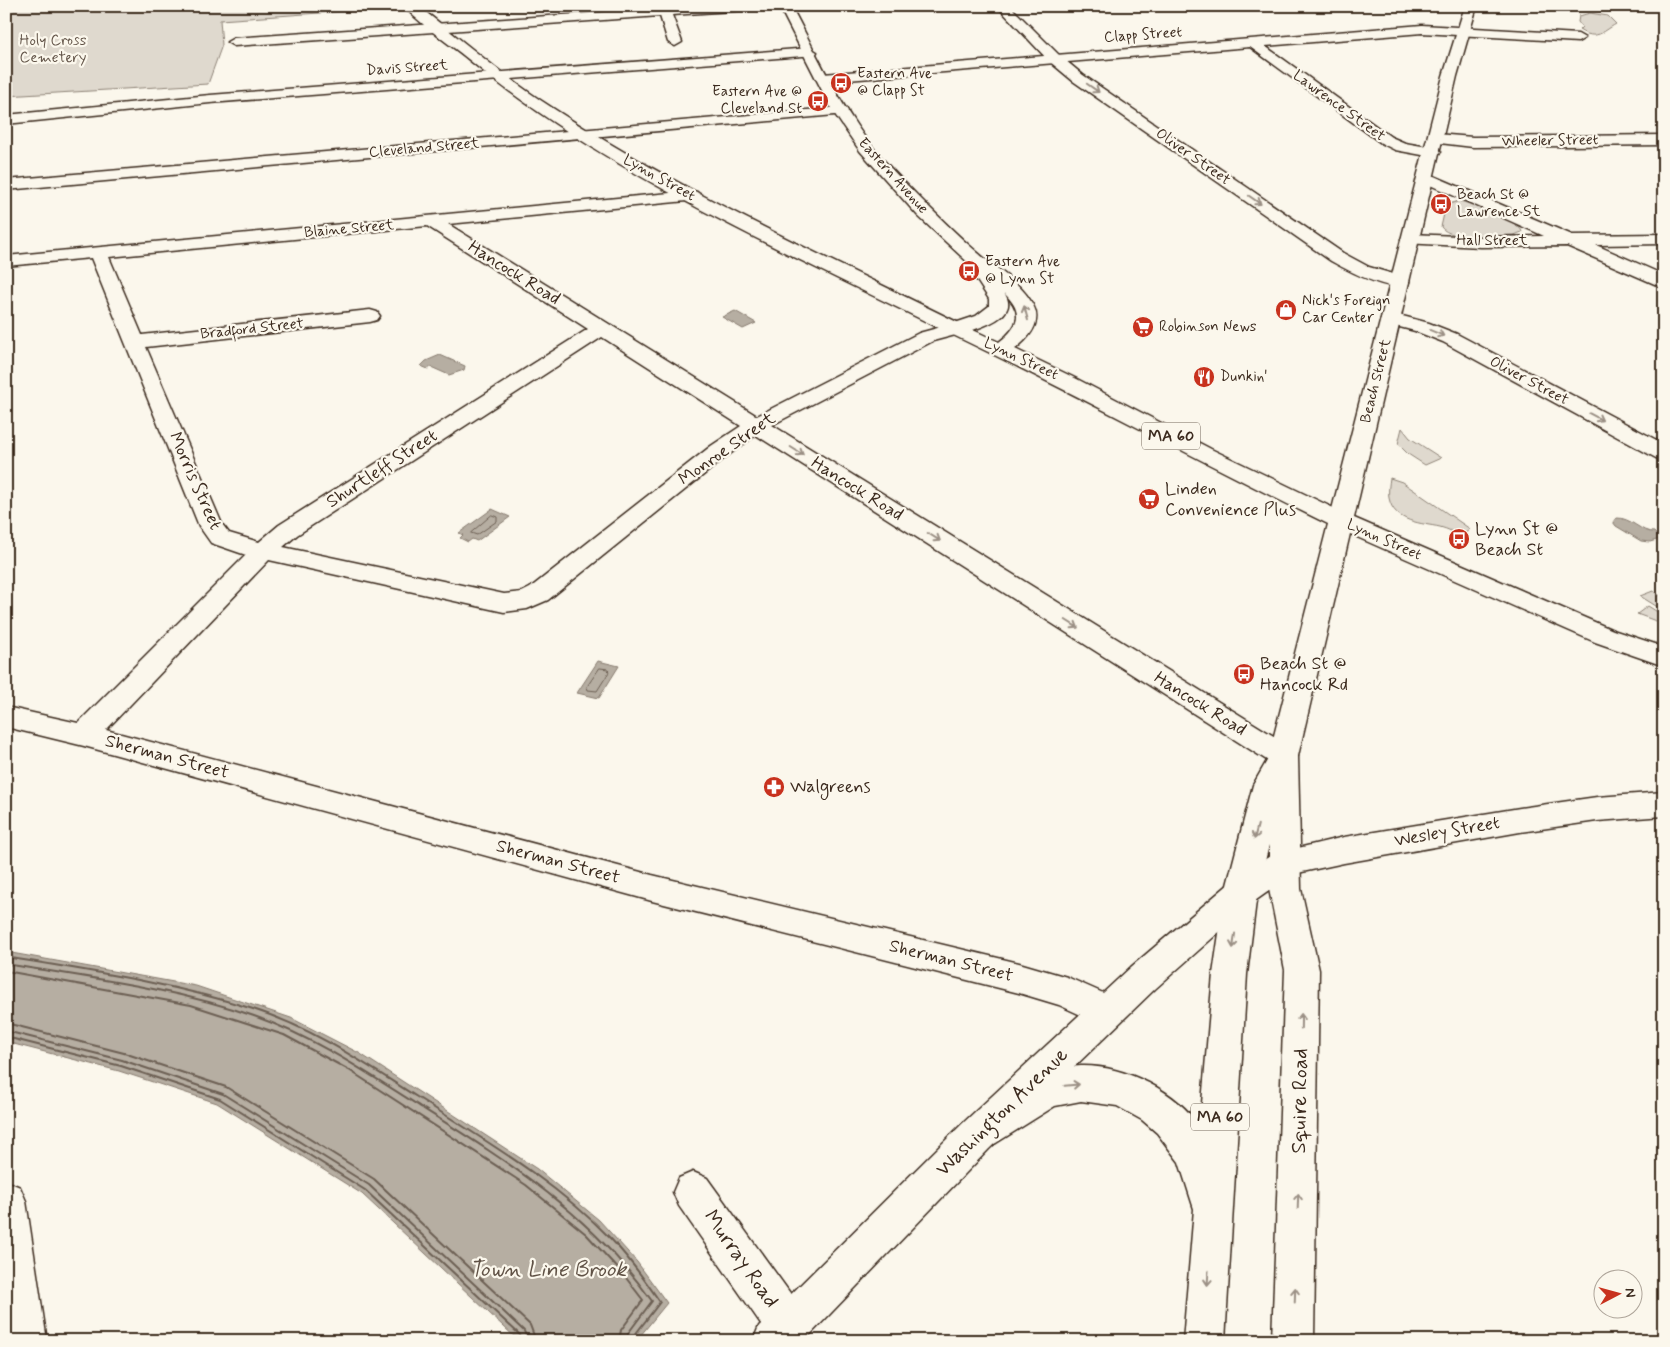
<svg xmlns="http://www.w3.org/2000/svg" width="1670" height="1347" font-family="Mynerve,sans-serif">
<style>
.green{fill:#dfd9ce;stroke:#8d8276}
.water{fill:#b6aea2;stroke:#85796d}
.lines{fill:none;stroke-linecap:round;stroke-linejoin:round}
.shore-far1{stroke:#6c5f53;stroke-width:1}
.shore{stroke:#6c5f53;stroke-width:2}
.minor-casing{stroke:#3b2a1e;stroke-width:3}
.tertiary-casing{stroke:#3b2a1e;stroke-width:3}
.secondary-casing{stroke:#3b2a1e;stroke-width:3}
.primary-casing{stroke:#3b2a1e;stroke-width:3}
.minor{fill:#fbf7ec;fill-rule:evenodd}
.tertiary{fill:#fbf7ec;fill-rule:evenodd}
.secondary{fill:#fbf7ec;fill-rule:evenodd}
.primary{fill:#fbf7ec;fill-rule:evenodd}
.oneway{stroke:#9b9085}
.labels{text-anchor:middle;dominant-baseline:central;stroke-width:4.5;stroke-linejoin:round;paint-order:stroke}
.far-street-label{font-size:15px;fill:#3b2a1e;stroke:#fbf7ec}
.far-park-label{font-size:15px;fill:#64564a;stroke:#fbf7ec}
.far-poi-label{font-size:15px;fill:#3b2a1e;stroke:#fbf7ec;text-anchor:start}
.shield{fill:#fbf7ec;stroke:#75685c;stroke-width:1}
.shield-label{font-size:16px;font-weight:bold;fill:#3b2a1e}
.street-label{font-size:18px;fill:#3b2a1e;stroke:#fbf7ec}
.poi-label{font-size:18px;fill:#3b2a1e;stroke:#fbf7ec;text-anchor:start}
.near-street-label{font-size:21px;fill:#3b2a1e;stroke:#fbf7ec}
.near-water-label{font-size:22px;font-style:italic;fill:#605246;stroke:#fbf7ec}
</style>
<rect width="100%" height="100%" fill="#fbf7ec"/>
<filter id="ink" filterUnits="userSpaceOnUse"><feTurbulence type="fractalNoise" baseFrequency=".02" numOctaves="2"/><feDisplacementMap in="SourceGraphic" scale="10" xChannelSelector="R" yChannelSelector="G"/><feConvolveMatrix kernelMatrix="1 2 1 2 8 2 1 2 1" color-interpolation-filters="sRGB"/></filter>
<g filter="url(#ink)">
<!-- green -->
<g class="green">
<polygon points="6,6 388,6 390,8 220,20 222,45 208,84 6,96"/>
<path d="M1590,13L1608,16L1616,24C1602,32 1597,41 1579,30L1582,27L1578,22L1579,16Z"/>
<path d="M1459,201C1470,203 1520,221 1522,232L1514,235C1496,235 1452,242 1441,227L1446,205Z"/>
<polygon points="1402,428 1410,438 1441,458 1425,465 1408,454 1398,444"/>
<path d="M1390,478L1402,482L1470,529L1462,536C1455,533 1448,529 1440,527C1422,523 1394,523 1389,498C1388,492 1389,484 1390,478Z"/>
<polygon points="1653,591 1664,598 1664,611 1640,596"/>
<polygon points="1648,606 1664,616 1664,624 1637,614"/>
</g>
<!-- water -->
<g class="water">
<polygon points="735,311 756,323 743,329 722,317"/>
<polygon points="440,355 465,366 464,370 449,375 431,367 428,369 421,366 426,361"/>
<polygon points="492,509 510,517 477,541 472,539 468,542 460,538 463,535 459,533"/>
<path d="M1616,518C1631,517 1641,533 1654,532L1660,539L1650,542L1641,541L1616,526L1613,522Z"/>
<polygon points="598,661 619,666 599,698 577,693"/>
<polygon points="6,952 196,986 291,1018 359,1053 537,1169 599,1220 637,1262 667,1303 636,1341 519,1341 362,1194 217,1103 119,1071 6,1042"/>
</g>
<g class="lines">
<!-- shore-far1 -->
<g class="shore-far1">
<polygon points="492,515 497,517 497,521 477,535 471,533"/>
<polygon points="600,668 608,669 609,672 597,691 588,690 587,687"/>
</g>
<!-- shore -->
<g class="shore">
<path d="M6,957C89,971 172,983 253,1009C313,1028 364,1063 417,1097C484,1140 555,1181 611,1239C629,1258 645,1280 660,1302L634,1336L633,1341"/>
<path d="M6,964C89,978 174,988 254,1016C313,1037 363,1070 416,1104C508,1162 587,1210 652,1301L629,1332L626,1341"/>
<polyline points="6,971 191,1005 284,1035 349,1070 526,1185 586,1234 623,1274 643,1300 621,1330 619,1341"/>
<polyline points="6,1023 124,1053 226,1087 374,1179 530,1325 536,1341"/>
<polyline points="6,1031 122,1060 223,1094 369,1185 524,1331 528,1341"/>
<polyline points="6,1037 121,1066 220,1099 365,1190 520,1335 522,1341"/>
</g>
<!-- minor casing -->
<g class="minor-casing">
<g id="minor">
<polygon points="690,6 753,6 747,10 672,15 682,42 675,46 668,42 660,16 234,46 227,42 234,38"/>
<polygon points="1422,25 1578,34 1585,38 1578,42 1422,33 1265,46 1391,137 1405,143 1439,149 1441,152 1433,157 1395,150 1381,143 1250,47 823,82 816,78 823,74"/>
<polygon points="810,48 817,52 815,55 210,103 6,124 6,115 210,95"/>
<polygon points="841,107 846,108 848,111 846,114 6,190 6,180"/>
<polygon points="1436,134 1473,137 1664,135 1664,145 1473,147 1431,142 1428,139 1431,136"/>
<polygon points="1427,173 1572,235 1664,234 1664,244 1596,245 1664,275 1664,288 1567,246 1481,247 1404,243 1401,239 1404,235 1410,234 1481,237 1544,236 1421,181 1419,178"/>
<path d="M691,191L697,192L699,196L697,200L448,224L757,416L919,333L956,323L963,325L966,329L963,333L933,341L772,425L1293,748L1298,756L1293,764L1283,767L1273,764L756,435L727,456L548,600L527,609L504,612L269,560L106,730L652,875L1019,963L1067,977L1119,1000L1125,1011L1119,1022L1107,1027L1059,1005L1019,993L652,901L84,746L6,727V707L78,723L246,555L211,543L199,526L91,258L6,266V256ZM427,226L588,329L279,525L259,542L229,533L222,524L146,347L370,322L377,320L380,316L377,312L370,310L142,335L109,257ZM602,337L741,426L711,446L530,588L522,592L504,594L283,547L297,535Z"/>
<polygon points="693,1172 707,1178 803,1311 809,1326 803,1341 773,1341 679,1206 673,1192 679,1178"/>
<polygon points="6,1181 20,1187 26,1201 47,1341 6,1341"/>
</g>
</g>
<!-- tertiary casing -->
<g class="tertiary-casing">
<g id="tertiary">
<path d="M997,6H1010L1059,55L1083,75L1343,253L1369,267L1407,278L1409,282L1407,286C1386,291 1349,271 1331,261L1073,81L1049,61Z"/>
<polygon points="1391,313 1429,323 1457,334 1664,444 1664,460 1656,458 1443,342 1415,331 1384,323 1381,319 1384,315"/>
<polygon points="1664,792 1664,816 1597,821 1520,832 1344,863 1293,874 1252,903 1155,989 989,1149 804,1341 753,1341 759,1326 963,1123 1131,967 1230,883 1273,854 1344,837 1520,808 1597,797"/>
</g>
</g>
<!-- secondary casing -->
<g class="secondary-casing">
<g id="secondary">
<path d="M404,6H418C462,40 504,77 551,107C681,192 824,256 963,325L966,329L963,333H949C785,251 610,176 468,59C451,45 417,22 404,6Z"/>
<polygon points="1465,6 1477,6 1457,76 1354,518 1613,630 1664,647 1664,666 1595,642 1332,526 1329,521 1443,76"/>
</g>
</g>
<!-- primary casing -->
<g class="primary-casing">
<path id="primary" d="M779,6H791C813,47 832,89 857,126C874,152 896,174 917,195C937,215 957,235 978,253C997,270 1021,282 1033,305C1043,323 1029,338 1015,349L1077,379L1211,449L1350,516L1353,521L1298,756L1301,889L1319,970L1314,1341H1272L1285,970L1269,889V845L1257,893L1247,974L1225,1341H1183L1194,1209L1179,1162L1157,1133L1142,1120L1117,1106L1081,1101L1055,1106L996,1143L983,1148L970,1143L964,1130C972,1112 987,1106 1003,1095C1026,1081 1054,1067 1081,1066C1124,1065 1177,1091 1200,1127L1213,974L1225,893L1253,785L1268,759L1328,524C1201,462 1077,394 949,333L946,329L949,325L976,316L989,306V299L972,273L975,269L918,216L860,151L832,110ZM1004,293C1024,312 1020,326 999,342L973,330C990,324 1019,313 1004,293Z"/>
</g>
<!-- minor -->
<use href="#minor" class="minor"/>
<!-- tertiary -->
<use href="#tertiary" class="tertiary"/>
<!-- secondary -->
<use href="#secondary" class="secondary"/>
<!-- primary -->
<use href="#primary" class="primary"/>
</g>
<!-- one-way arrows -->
<defs><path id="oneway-shaft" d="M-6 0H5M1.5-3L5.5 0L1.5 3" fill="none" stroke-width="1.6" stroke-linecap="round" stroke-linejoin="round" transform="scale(1.25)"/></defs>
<g class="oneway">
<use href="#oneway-shaft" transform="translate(1093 88) rotate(35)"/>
<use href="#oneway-shaft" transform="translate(1255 200) rotate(35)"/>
<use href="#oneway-shaft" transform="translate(1026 313) rotate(-105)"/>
<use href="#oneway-shaft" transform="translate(1437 333) rotate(23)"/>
<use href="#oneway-shaft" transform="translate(1596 417) rotate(28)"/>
<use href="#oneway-shaft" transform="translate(797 451) rotate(32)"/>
<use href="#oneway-shaft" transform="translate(934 537) rotate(32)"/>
<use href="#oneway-shaft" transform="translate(1072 624) rotate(32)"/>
<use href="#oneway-shaft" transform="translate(1256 832) rotate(104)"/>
<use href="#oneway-shaft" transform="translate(1234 941) rotate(98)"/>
<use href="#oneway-shaft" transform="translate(1301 1021) rotate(-89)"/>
<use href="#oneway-shaft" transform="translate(1072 1085) rotate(-5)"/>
<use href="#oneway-shaft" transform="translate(1298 1201) rotate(-88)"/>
<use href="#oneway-shaft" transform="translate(1208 1278) rotate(94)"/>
<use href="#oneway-shaft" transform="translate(1295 1295) rotate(-88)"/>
</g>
</g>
<!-- icons -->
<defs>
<g id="bus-disc" transform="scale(1.125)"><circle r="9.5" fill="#c8321e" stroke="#fbf7ec"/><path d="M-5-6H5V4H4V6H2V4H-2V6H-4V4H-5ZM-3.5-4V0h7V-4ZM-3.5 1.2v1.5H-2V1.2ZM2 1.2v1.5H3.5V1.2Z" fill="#fff"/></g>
<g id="shop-disc" transform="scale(1.125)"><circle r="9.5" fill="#c8321e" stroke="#fbf7ec"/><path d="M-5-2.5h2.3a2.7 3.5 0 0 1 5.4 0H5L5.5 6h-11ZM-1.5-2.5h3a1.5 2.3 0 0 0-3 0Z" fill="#fff"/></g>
<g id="supermarket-disc" transform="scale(1.125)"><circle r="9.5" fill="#c8321e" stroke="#fbf7ec"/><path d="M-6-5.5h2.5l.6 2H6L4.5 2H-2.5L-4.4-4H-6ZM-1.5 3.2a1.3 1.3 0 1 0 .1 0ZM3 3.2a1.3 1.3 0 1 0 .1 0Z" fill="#fff"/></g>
<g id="restaurant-disc" transform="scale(1.125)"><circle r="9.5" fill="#c8321e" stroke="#fbf7ec"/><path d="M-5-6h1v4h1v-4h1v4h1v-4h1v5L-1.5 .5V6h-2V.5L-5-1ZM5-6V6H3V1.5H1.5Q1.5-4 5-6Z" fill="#fff"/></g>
<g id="pharmacy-disc" transform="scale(1.125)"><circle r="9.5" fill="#c8321e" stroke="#fbf7ec"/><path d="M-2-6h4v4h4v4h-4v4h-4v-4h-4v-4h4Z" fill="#fff"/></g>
</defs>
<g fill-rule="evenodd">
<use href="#bus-disc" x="841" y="83"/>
<use href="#bus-disc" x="818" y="101"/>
<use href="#bus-disc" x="1441" y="204"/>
<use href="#bus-disc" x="969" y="271"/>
<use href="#shop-disc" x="1286" y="310"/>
<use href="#supermarket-disc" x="1143" y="327"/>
<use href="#restaurant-disc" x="1204" y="377"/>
<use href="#supermarket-disc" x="1149" y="499"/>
<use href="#bus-disc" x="1459" y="539"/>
<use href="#bus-disc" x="1244" y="674"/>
<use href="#pharmacy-disc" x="774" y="787"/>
</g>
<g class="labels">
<!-- far-street labels -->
<g class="far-street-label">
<text transform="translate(1143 35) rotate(-4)">Clapp Street</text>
<text transform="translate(407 68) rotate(-4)">Davis Street</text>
<text transform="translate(1339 106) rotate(36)">Lawrence Street</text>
<text transform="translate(1550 141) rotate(-1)">Wheeler Street</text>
<text transform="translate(424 148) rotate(-5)">Cleveland Street</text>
<text transform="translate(1193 157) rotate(35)">Oliver Street</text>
<text transform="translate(893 176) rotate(48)">Eastern Avenue</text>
<text transform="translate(659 178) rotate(29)">Lynn Street</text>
<text transform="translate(349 229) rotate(-5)">Blaine Street</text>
<text x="1492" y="241">Hall Street</text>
<text transform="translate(252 329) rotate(-6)">Bradford Street</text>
<text transform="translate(1021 359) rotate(25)">Lynn Street</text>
<text transform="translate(1376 381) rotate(-76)">Beach Street</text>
<text transform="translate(1529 381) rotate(28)">Oliver Street</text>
<text transform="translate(1384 540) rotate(24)">Lynn Street</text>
</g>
<!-- far-park labels -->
<g class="far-park-label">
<text x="53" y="41">Holy Cross<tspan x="53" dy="17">Cemetery</tspan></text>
</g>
<!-- far-poi labels -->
<g class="far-poi-label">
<text x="857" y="74">Eastern Ave<tspan x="857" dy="17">@ Clapp St</tspan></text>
<text x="802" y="92" text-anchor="end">Eastern Ave @<tspan x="802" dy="17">Cleveland St</tspan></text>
<text x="1457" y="195">Beach St @<tspan x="1457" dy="17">Lawrence St</tspan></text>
<text x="985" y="262">Eastern Ave<tspan x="985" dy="17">@ Lynn St</tspan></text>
<text x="1302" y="301">Nick's Foreign<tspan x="1302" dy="17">Car Center</tspan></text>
<text x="1159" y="327">Robinson News</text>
<text x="1220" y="377">Dunkin'</text>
</g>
<!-- shield labels -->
<g class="shield">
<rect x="1142" y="422.5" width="58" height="27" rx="4"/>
<rect x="1191" y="1103.5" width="58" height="27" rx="4"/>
</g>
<g class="shield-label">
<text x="1171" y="436">MA 60</text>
<text x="1220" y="1117">MA 60</text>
</g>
<!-- street labels -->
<g class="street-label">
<text transform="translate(514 273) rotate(32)">Hancock Road</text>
<text transform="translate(727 449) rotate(-35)">Monroe Street</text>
<text transform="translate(382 469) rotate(-33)">Shurtleff Street</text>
<text transform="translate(195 481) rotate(66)">Morris Street</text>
<text transform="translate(857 489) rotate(32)">Hancock Road</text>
<text transform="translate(1200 704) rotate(32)">Hancock Road</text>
<text transform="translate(167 757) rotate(15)">Sherman Street</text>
<text transform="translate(1447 832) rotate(-10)">Wesley Street</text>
<text transform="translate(558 862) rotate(15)">Sherman Street</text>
<text transform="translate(951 961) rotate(14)">Sherman Street</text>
</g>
<!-- poi labels -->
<g class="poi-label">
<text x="1165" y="489">Linden<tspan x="1165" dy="21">Convenience Plus</tspan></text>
<text x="1475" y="529">Lynn St @<tspan x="1475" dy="21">Beach St</tspan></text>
<text x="1260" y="664">Beach St @<tspan x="1260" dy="21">Hancock Rd</tspan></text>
<text x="790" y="787">Walgreens</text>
</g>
<!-- near-street labels -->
<g class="near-street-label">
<text transform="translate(1300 1101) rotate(-89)">Squire Road</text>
<text transform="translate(1002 1112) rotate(-44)">Washington Avenue</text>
<text transform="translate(741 1259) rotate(55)">Murray Road</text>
</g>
<!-- near-water labels -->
<g class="near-water-label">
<text x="548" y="1270">Town Line Brook</text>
</g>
</g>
<!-- margin -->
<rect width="1670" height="1347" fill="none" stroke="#fbf7ec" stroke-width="25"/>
<rect x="12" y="12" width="1645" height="1322" fill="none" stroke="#3b2a1e" stroke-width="2" filter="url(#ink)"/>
<!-- north arrow -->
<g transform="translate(1618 1294) rotate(84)"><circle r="24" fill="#fbf7ec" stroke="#aea59a"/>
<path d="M0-4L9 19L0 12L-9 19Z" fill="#c8321e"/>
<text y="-8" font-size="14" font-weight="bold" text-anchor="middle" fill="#3b2a1e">N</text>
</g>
</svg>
